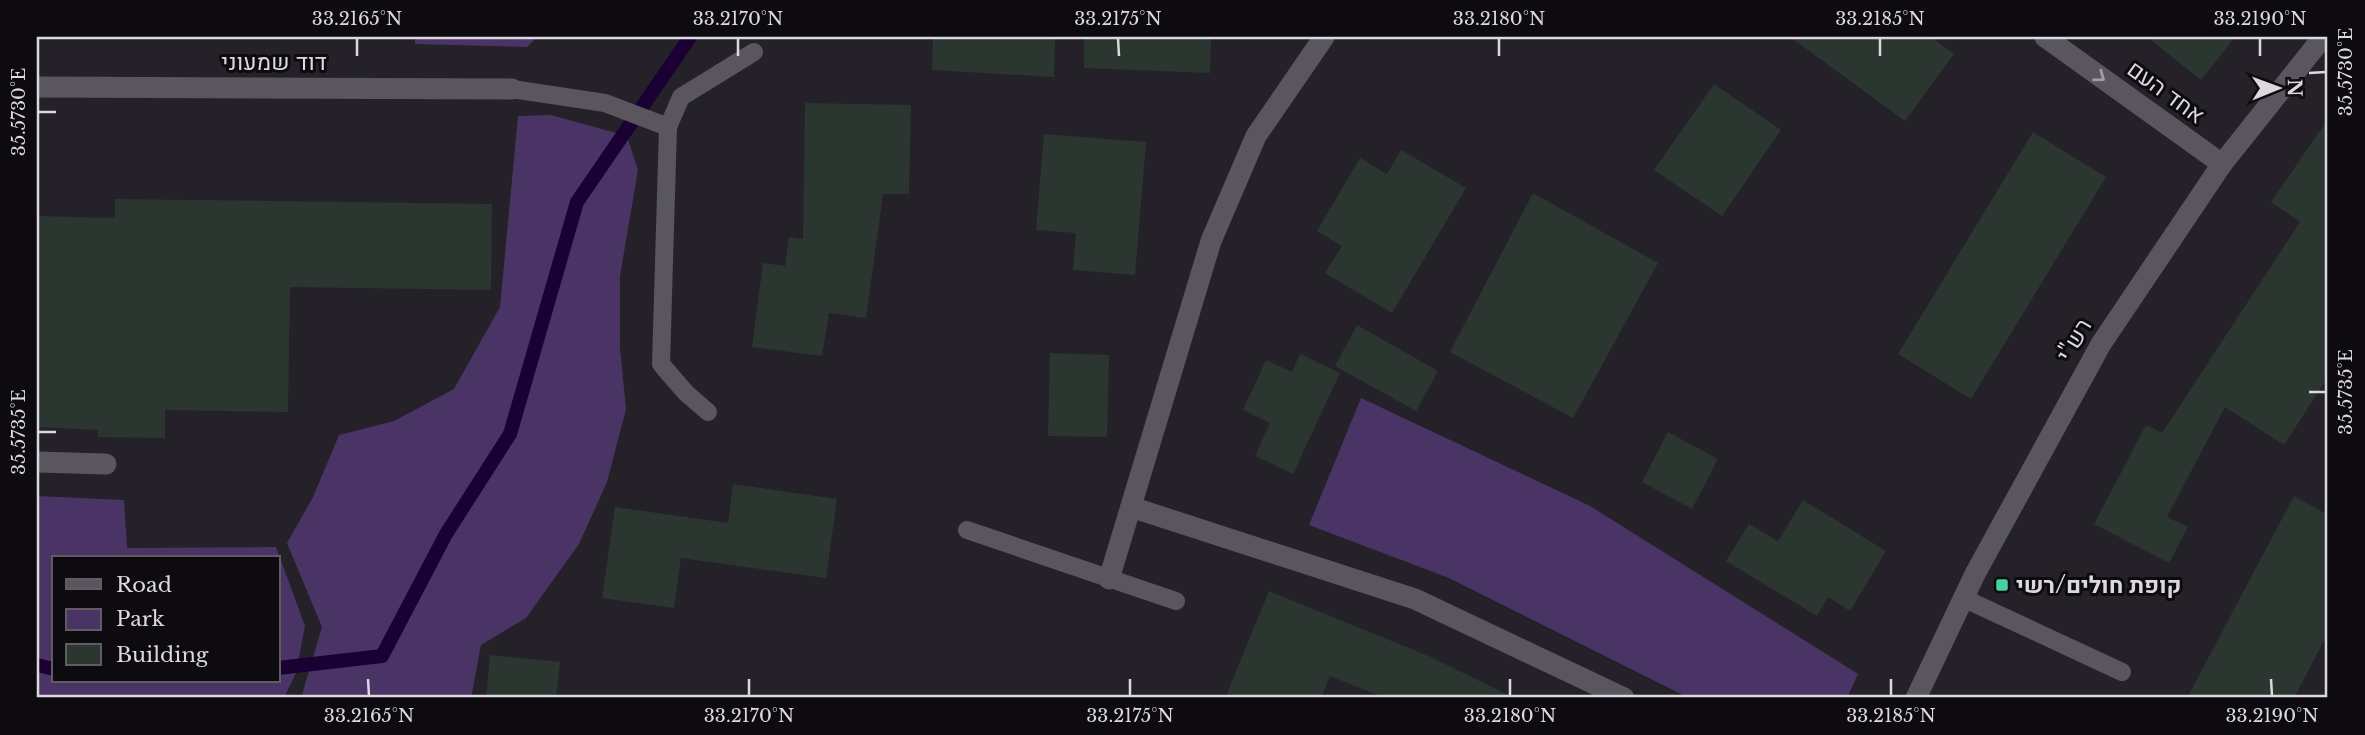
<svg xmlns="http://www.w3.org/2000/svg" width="2365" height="735" font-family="'Libre Baskerville',Heebo,serif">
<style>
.green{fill:#4a3466;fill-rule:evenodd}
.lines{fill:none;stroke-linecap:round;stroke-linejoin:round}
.stream{stroke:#1b0034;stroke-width:14}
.building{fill:#2b3630}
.lane{stroke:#5a5660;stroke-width:18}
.street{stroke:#5a5660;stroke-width:21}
.oneway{stroke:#a19ea6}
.ticks{fill:none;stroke:#dbd9df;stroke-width:2.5}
.poi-dot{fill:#45d49f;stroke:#0d0b0f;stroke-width:2.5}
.labels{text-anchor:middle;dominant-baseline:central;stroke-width:6;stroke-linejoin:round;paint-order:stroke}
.street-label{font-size:23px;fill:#dbd9df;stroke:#0d0b0f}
.poi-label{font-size:23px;font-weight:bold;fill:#dbd9df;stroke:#0d0b0f;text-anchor:start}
.neatline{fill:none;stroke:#dbd9df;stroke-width:2.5}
.ticks-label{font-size:18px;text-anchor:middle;fill:#dbd9df}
</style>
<rect width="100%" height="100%" fill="#242129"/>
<!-- green -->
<g class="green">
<polygon points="415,37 537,37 527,47 415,44"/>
<polygon points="551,115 627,136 638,170 620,276 620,348 626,409 607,482 579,544 526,618 481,645 471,698 301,698 322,627 287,543 313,497 339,435 394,421 454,389 500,307 518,116"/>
<polygon points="1361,398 1590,506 1858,674 1847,698 1689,698 1449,578 1309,525"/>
<path d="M37,496L124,500L127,548L276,547L305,626L296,673L284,698H37ZM54,558H278V681H54Z"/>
</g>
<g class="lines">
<!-- stream -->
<g class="stream">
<polyline points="37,665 54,669"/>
<polyline points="278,668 382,656 446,534 510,434 577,202 690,37"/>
</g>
</g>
<!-- building -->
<g class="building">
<polygon points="933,37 1055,37 1054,77 932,70"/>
<polygon points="1084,37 1211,37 1210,73 1084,68"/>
<polygon points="1790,37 1931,37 1954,54 1905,121"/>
<polygon points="2147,37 2235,37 2201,80"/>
<polygon points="1714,84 1781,130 1722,216 1654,170"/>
<polygon points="805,103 911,105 909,194 883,194 866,318 829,313 822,356 752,347 763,263 785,266 789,237 803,239"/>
<polygon points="2328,119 2328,377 2284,445 2225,407 2167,517 2188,527 2169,563 2094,524 2146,425 2162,433 2300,222 2271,202"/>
<polygon points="2033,132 2106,177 1971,399 1898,354"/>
<polygon points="1044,134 1146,142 1135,275 1073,270 1076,233 1036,230"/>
<polygon points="1401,150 1466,188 1392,313 1325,273 1342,246 1317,231 1360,158 1387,174"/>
<polygon points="1533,193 1658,263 1573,418 1450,352"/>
<polygon points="115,199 492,204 491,290 290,287 288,412 165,410 165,438 98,437 98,430 37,427 37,216 115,218"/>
<polygon points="1357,325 1438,371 1416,411 1335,366"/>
<polygon points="1050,353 1109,355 1107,437 1048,436"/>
<polygon points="1300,354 1340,373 1293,474 1255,456 1270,423 1243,410 1266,360 1292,372"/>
<polygon points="1668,432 1718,459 1692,509 1642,482"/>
<polygon points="733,484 837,499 826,578 681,558 674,608 602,598 615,507 728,523"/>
<polygon points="2294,496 2328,515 2328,633 2294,698 2187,698"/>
<polygon points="1803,500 1886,551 1850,611 1828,597 1817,616 1726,561 1749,524 1778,541"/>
<polygon points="1269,591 1431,657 1514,698 1385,698 1330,676 1321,698 1225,698"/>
<polygon points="490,655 560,662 556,698 486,698"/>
</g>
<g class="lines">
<!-- lane -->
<g class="lane">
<polyline points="512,89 605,103 668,127"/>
<polyline points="708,412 686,393 661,364 668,127 681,97 754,52"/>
<polyline points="967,530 1176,601"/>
<polyline points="1963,598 2122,672"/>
</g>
<!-- street -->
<g class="street">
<polyline points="2045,37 2222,164"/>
<polyline points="37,87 512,89"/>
<polyline points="37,462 106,464"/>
<polyline points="1131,507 1415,599 1624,698"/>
<polyline points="1109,579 1211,241 1256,136 1324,37"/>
<polyline points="1916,698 1975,574 2101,344 2222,164 2323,37"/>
</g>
</g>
<!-- one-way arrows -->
<defs><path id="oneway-chevron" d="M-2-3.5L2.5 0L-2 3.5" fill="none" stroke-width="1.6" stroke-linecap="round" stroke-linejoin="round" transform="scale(1.75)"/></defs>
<use class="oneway" href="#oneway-chevron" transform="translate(2100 77) rotate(36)"/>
<!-- ticks -->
<path class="ticks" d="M357,38V56M738,38V56M1118,38L1119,56M1499,38V56M1880,38V56M2260,38V56M2309,73L2326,72M38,112H56M2309,392H2326M38,432H56M368,679L369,696M749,679V696M1130,679V696M1510,679V696M1891,679V696M2271,679L2272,696"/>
<!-- markers -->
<rect class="poi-dot" x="1995" y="578" width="14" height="14" rx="3.5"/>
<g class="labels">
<!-- street labels -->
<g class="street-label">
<text x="274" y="62">דוד שמעוני</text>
<text transform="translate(2166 92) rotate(36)">אחד העם</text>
<text transform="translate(2074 340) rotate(-59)">רש"י</text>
</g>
<!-- poi labels -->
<g class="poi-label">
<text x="2016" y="585">קופת חולים/רשי</text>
</g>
</g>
<!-- border -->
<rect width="2365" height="735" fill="none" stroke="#0d0b0f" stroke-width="77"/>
<!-- legend -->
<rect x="52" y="556" width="228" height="126" fill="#0d0b0f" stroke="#5f5d62" stroke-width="2"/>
<rect x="66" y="579" width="35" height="10" fill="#5a5660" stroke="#5f5d62" stroke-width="2"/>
<text x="116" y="592" font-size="21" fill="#dbd9df">Road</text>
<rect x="66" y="609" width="35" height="21" fill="#4a3466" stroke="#5f5d62" stroke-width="2"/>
<text x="116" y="626" font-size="21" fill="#dbd9df">Park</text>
<rect x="66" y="644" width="35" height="21" fill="#2b3630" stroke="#5f5d62" stroke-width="2"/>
<text x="116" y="662" font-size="21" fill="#dbd9df">Building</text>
<!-- north arrow -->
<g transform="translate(2278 88) rotate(89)" stroke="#0d0b0f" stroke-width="5" paint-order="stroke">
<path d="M0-5L12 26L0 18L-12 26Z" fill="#dbd9df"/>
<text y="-10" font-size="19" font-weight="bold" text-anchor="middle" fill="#dbd9df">N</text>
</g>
<rect x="38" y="38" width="2288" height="658" class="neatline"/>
<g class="ticks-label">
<text x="357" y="25">33.2165°N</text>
<text x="738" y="25">33.2170°N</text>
<text x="1118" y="25">33.2175°N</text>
<text x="1499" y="25">33.2180°N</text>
<text x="1880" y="25">33.2185°N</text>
<text x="2260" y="25">33.2190°N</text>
<text transform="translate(2346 72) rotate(-90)" y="6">35.5730°E</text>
<text transform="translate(19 112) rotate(-90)" y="6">35.5730°E</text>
<text transform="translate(2346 392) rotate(-90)" y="6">35.5735°E</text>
<text transform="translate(19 432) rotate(-90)" y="6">35.5735°E</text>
<text x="369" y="722">33.2165°N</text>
<text x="749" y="722">33.2170°N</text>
<text x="1130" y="722">33.2175°N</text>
<text x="1510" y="722">33.2180°N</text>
<text x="1891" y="722">33.2185°N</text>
<text x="2272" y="722">33.2190°N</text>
</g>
</svg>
